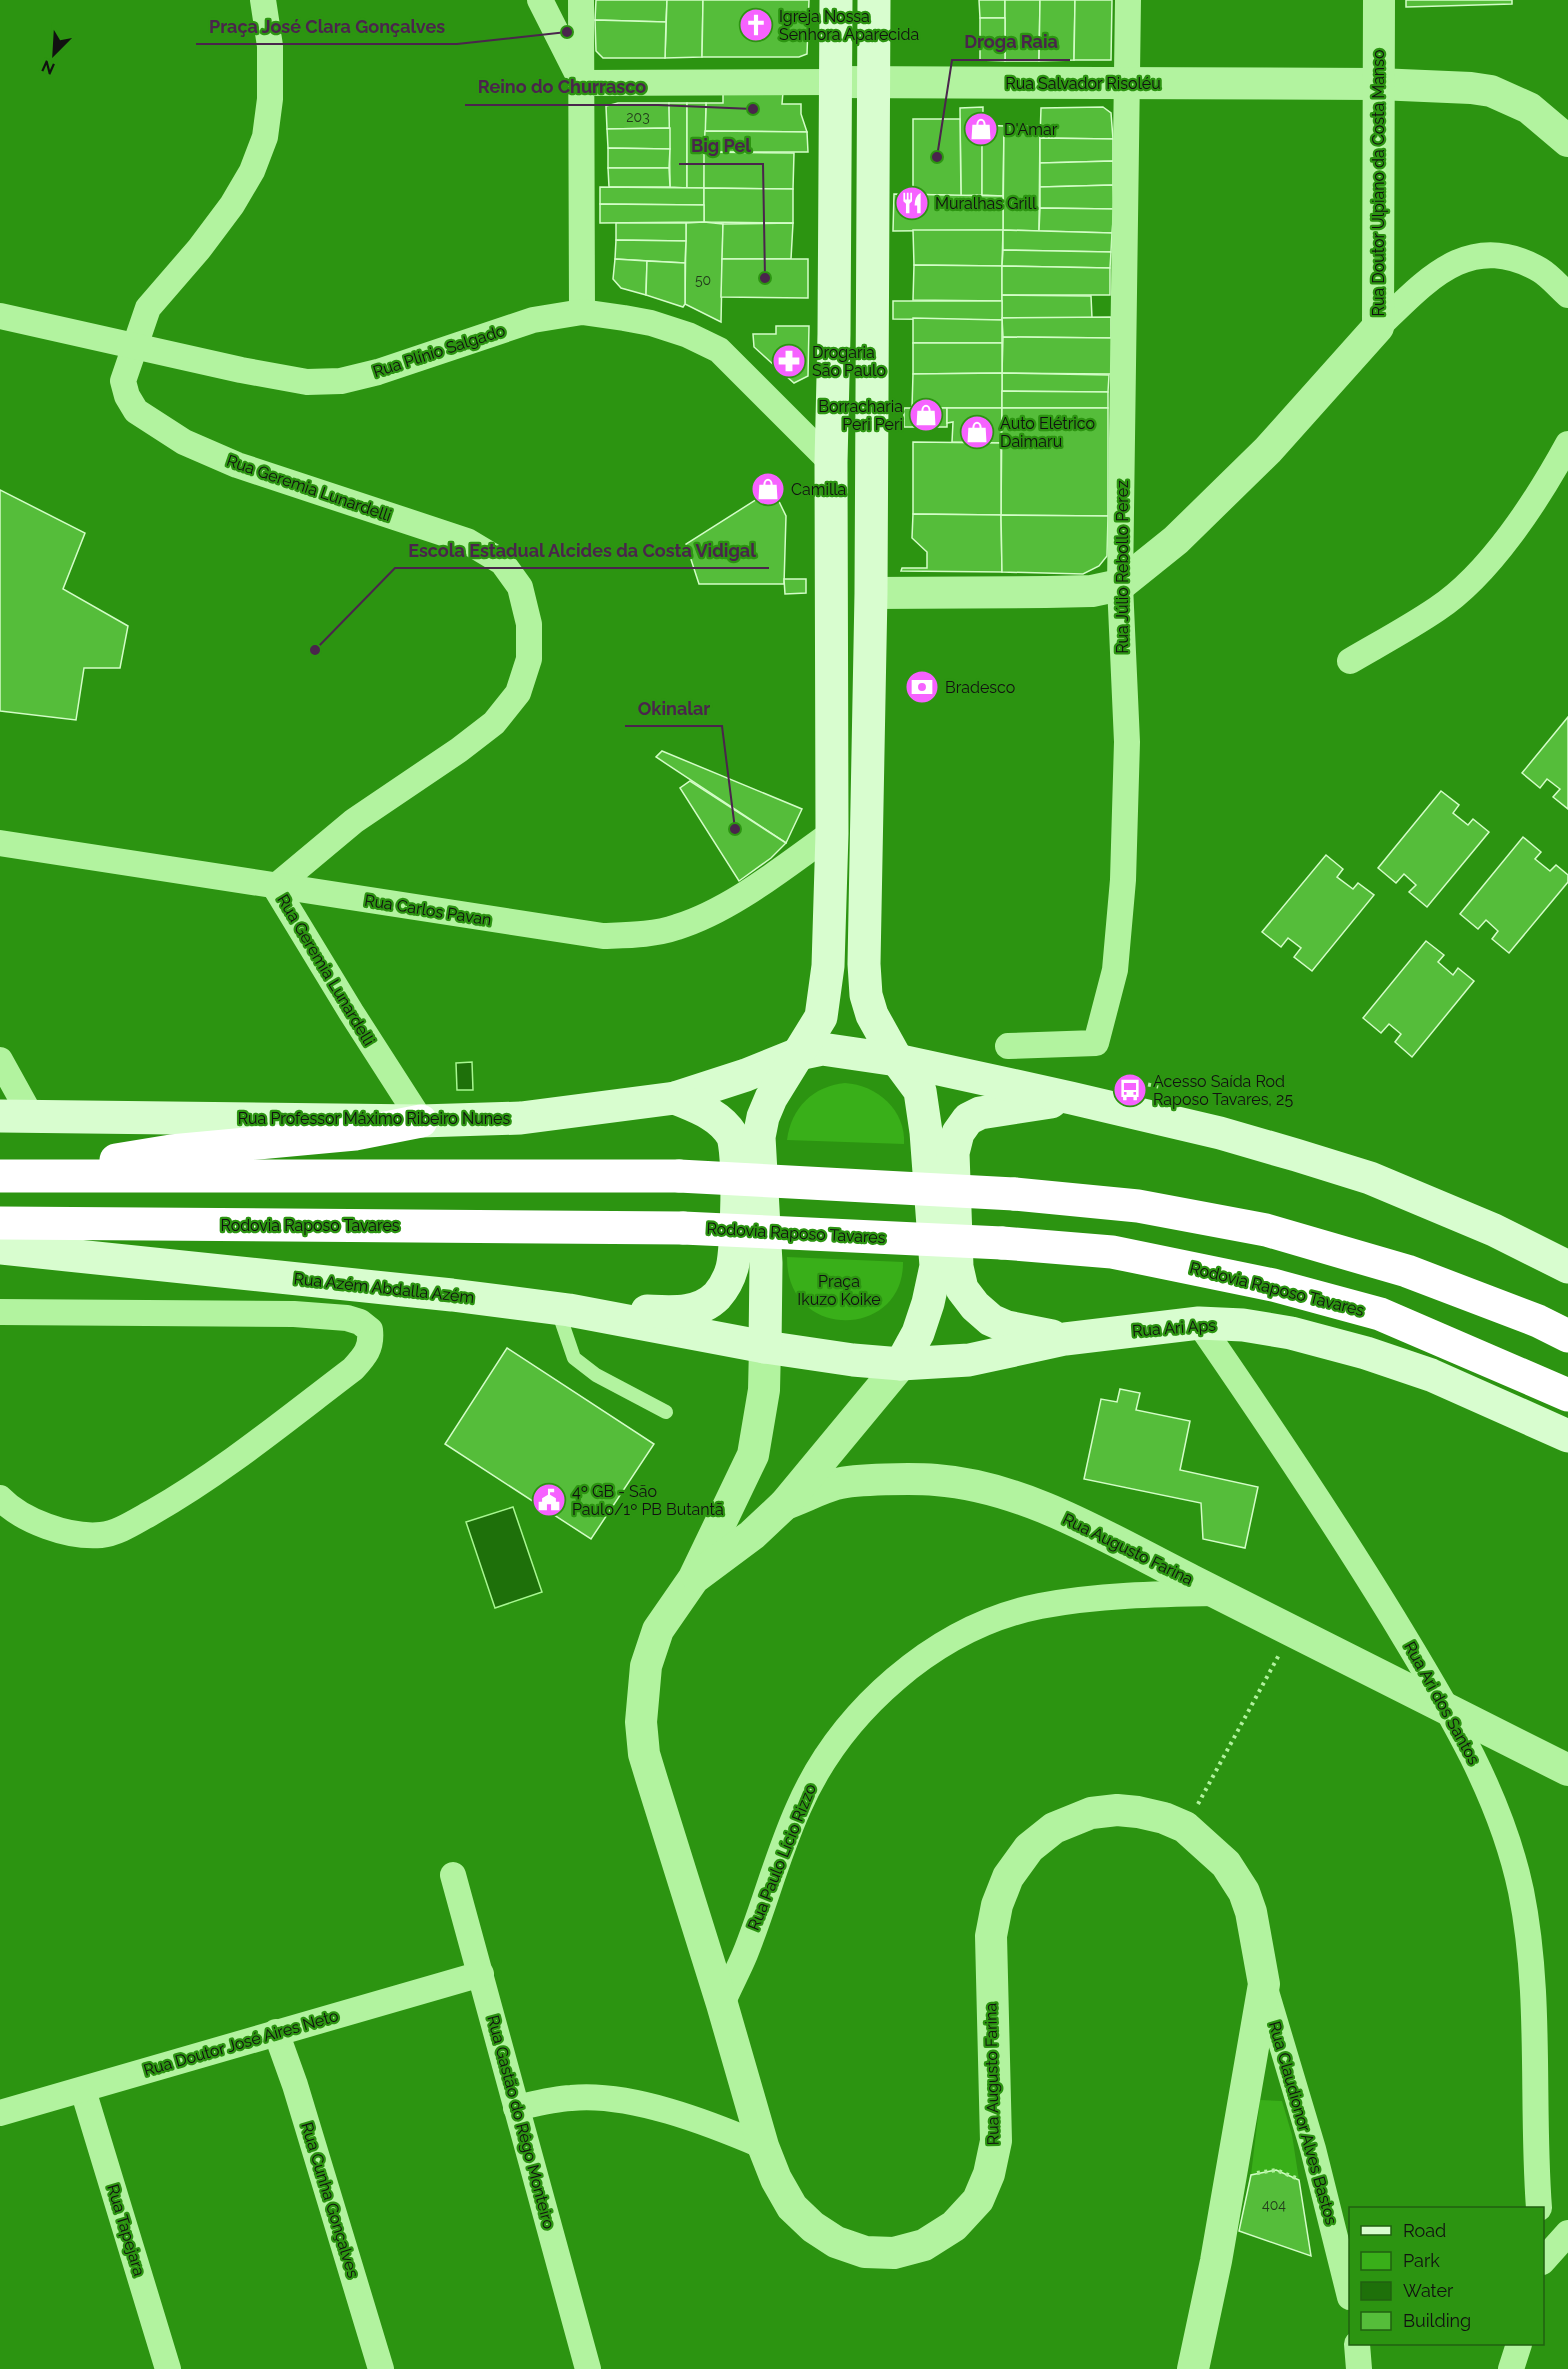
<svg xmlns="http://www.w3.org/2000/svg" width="1568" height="2369" font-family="Raleway,sans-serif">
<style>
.green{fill:#39af19}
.water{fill:#1e700a;stroke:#a8f791;stroke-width:1.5}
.building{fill:#55bd3a;stroke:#d3fdc7;stroke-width:1.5}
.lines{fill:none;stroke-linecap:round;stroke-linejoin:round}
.path{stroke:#b2f39f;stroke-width:4;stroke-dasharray:3 4.5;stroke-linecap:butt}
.service{stroke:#b2f39f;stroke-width:14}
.minor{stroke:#b2f39f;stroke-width:26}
.tertiary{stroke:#b2f39f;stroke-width:32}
.secondary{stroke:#d8fdcf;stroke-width:33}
.motorway{stroke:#fff;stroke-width:33}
.motorway-bridge{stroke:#fff;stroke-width:33}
.labels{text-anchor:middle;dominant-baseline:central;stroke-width:4.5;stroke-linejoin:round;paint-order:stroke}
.number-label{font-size:14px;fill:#223c1b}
.poi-label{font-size:16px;fill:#111;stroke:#2c9411;text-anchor:start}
.street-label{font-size:16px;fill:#111;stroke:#2c9411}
.park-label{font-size:16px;fill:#111;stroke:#2c9411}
.leader{fill:none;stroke:#4a254c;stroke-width:2}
.callout-dot{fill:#4a254c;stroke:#2c9411;stroke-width:2}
.callout-label{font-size:18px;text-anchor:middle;font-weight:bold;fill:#4a254c;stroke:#2c9411;stroke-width:4.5;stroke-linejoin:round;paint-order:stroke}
</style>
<rect width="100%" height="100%" fill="#2c9411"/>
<!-- green -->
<g class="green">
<path d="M845,1083C877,1085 906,1110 904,1144L787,1140C791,1108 813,1086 845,1083Z"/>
<path d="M787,1257L903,1262C904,1339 786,1342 787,1257Z"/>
<polygon points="1260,2100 1282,2101 1292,2135 1299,2180 1276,2170 1251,2175"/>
</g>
<!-- water -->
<g class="water">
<polygon points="472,1062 473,1090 457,1090 456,1063"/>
<polygon points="513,1507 542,1592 495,1608 466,1522"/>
</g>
<!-- building -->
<g class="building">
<polygon points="596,0 667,0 666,22 595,20"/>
<polygon points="667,0 703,0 702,57 665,58"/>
<polygon points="703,0 809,0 807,54 799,57 702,57"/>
<polygon points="979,0 1005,0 1005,18 980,18"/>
<polygon points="1005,0 1040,0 1039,61 1005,61"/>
<polygon points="1040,0 1075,0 1074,60 1039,61"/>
<polygon points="1075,0 1112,0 1111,60 1074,60"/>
<polygon points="1406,0 1512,0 1512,4 1406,7"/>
<polygon points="980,18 1005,18 1005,61 980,60"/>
<polygon points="595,20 666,22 665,58 603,58 596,51"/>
<polygon points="723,92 783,92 782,104 801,104 801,114 807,132 705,131 706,103 723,103"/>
<polygon points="618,103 669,103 670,128 607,129 606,106"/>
<polygon points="669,103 687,103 687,188 670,187"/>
<polygon points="687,103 706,103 704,188 687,188"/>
<polygon points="983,107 982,195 961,196 960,108"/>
<polygon points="1103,107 1111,113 1113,139 1040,138 1041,108"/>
<polygon points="913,119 960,119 961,196 913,194"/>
<polygon points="982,125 1004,126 1003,196 982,195"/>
<polygon points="1004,126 1040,126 1039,231 1003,230"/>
<polygon points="670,128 670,149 608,148 607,129"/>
<polygon points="705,131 807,132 808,152 704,152"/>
<polygon points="1040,138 1113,139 1113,161 1040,163"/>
<polygon points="608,148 670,149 669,168 608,168"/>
<polygon points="704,152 794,153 793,189 704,188"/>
<polygon points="1113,161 1113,185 1040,187 1040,163"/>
<polygon points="608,168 669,168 670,187 609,187"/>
<polygon points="1113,185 1114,209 1040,208 1040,187"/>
<polygon points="600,187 704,188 704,205 600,204"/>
<polygon points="704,188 793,189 793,223 704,222"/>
<polygon points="894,194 1003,196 1003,230 893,231"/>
<polygon points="600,204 704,205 704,222 600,223"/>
<polygon points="1040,208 1114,209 1112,233 1039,231"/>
<polygon points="704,222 723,224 721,322 685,304 686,223"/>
<polygon points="616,223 686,223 686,241 616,240"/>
<polygon points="793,223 791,259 722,259 723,224"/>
<polygon points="913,230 1003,230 1002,266 914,265"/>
<polygon points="1003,230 1112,233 1111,252 1003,250"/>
<polygon points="616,240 686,241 685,263 615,259"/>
<polygon points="1003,250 1111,252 1110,268 1002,266"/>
<polygon points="615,259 647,261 646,295 621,288 613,279"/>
<polygon points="722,259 808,259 808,298 721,297"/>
<polygon points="647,261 685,263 685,304 683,307 646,295"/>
<polygon points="914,265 1002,266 1002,301 913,300"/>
<polygon points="1002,266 1110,268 1110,295 1002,295"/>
<polygon points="1002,295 1091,296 1092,318 1002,318"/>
<polygon points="893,301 1002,301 1002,320 893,319"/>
<polygon points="1111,317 1111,338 1003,337 1002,318"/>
<polygon points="913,318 1002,320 1002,343 913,343"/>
<polygon points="776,326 809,326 808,376 794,383 754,347 753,334 776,334"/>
<polygon points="1003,337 1113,338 1113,374 1002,373"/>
<polygon points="913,343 1002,343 1002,373 913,374"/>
<polygon points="1002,373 1109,375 1108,392 1002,391"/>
<polygon points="1002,373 1002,408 912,408 913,374"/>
<polygon points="1002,391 1108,392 1108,408 1002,408"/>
<rect x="904" y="408" width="43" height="19"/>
<polygon points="947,408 1002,408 1001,443 952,442 953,422 947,423"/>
<polygon points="1002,408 1108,408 1108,516 1001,515"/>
<polygon points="913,442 1001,443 1001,515 913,514"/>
<polygon points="773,489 786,516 784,584 699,584 686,544"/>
<polygon points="0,490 85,533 63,589 128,626 120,668 84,668 76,720 0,711"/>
<polygon points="913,514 1001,515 1002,572 901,571 902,568 927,568 927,552 912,538"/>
<polygon points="1001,515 1108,516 1107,556 1099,566 1083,574 1002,572"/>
<polygon points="784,579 806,579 806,593 785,594"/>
<polygon points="1568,717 1568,809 1553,797 1560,789 1547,779 1540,788 1522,773"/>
<polygon points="662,751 802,809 786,843 656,757"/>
<polygon points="690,781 786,843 771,858 739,881 680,788"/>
<polygon points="1441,791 1459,805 1453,813 1468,825 1473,819 1489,832 1427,907 1409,892 1416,885 1404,874 1396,883 1378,868"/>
<polygon points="1523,837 1541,852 1535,859 1550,871 1556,865 1568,875 1568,882 1509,953 1492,939 1498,931 1486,920 1478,929 1460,914"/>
<polygon points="1326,855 1343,869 1337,877 1353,889 1358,883 1374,895 1312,971 1294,957 1301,948 1288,938 1281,947 1262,932"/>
<polygon points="1426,941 1444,955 1438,962 1453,975 1458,968 1474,981 1412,1057 1395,1042 1401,1034 1389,1024 1381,1033 1363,1018"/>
<polygon points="507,1348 654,1444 591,1539 445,1444"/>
<polygon points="1120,1389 1140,1393 1136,1410 1190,1421 1180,1470 1258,1487 1245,1548 1203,1539 1201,1503 1084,1479 1101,1399 1117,1402"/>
<polygon points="1276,2170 1299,2180 1311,2256 1239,2231 1251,2175"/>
</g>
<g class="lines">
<!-- path -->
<g class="path">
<polyline points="1126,1080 1160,1087"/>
<polyline points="1198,1804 1280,1653"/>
<polyline points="1257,2173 1276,2170 1296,2178"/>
</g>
<!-- service -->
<polyline class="service" points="558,1311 574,1358 596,1375 666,1412"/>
<!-- minor -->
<g class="minor">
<polyline points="263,0 270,46 270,99 265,137 252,171 232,205 199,249 148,308 123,381 127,396 136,411 184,442 237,465 467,541 502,562 520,587 529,624 529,659 518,693 494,723 459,750 354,821 275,887 351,1012 421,1121"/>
<polyline points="540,0 582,83 834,82"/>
<polyline points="581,0 582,312"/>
<polyline points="0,316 241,370 307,382 341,381 378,372 533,320 582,312 624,318 651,323 688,335 719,350 831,462"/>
<path d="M1378,327C1426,281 1469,229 1540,270C1550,276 1559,287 1568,295"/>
<path d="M1350,661C1379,644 1409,628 1437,609C1490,574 1538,499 1568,444"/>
<path d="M0,843L603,936C628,935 654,935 677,927C732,910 785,866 832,833"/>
<polyline points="1008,1046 1096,1043 1115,970 1123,880 1127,742 1120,585 1128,0"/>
<polyline points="0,1060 31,1116"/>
<path d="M0,1312L294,1314L347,1318L360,1322L370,1330C372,1348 365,1356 353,1369C287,1419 223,1472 151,1513C136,1521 119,1533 101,1535C69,1538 22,1521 0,1498"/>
<path d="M1199,1323C1266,1420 1331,1517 1393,1618C1445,1704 1500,1791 1521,1891C1542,1995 1531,2103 1539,2208"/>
<polyline points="453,1875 588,2369"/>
<polyline points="1264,1985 1313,2149 1350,2297"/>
<path d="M722,2004C729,1987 738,1971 745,1954C764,1907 777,1856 798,1809C840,1712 935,1627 1040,1606C1098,1595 1157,1594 1216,1593"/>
<polyline points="276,2032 295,2085 381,2369"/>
<polyline points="83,2090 168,2369"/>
<path d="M516,2108C534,2104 553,2099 571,2098C630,2092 709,2123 763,2146"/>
<polyline points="0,2113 481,1974"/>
<polyline points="1542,2262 1568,2233"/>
<polyline points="1357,2344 1359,2369"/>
<polyline points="1511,2369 1519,2344"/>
</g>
<!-- tertiary -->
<g class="tertiary">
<polyline points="834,82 1378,84 1471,88 1491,91 1529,108 1568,141"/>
<polyline points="871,593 1046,592 1092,591 1120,585 1176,540 1268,450 1378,327 1379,0"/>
<polyline points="765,1347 764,1390 753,1455 694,1578 658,1630 646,1666 641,1722 644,1754 651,1777 722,2004 763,2146 776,2179 792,2207 813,2227 836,2242 865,2252 894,2253 924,2245 954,2226 978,2200 989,2174 996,2141 991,1936 997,1905 1008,1877 1029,1848 1054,1828 1091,1813 1117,1810 1138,1812 1164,1818 1185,1827 1226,1864 1244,1892 1251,1912 1264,1984 1216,2261 1193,2369"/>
<path d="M785,1504C802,1498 819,1489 836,1484C856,1479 914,1478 936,1480C1027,1487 1111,1540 1191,1580C1317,1643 1442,1707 1568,1770"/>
<polyline points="697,1576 752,1535 785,1504 901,1364"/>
</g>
<!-- secondary -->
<g class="secondary">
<polyline points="874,0 871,593 864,964 866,995 872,1015 897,1060 920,1091 926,1132 936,1266 928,1303 918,1333 901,1364"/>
<polyline points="1051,1102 980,1113 968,1119 958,1133 953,1153 957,1267 962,1289 975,1306 991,1320 1007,1327 1052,1336"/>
<polyline points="0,1116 421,1121 521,1118 675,1098 746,1075 798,1054 822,1049 897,1060 1071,1098 1220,1133 1296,1155 1370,1178 1494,1230 1568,1267"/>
<polyline points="0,1248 452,1295 569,1310 765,1347 853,1360 901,1364 969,1360 1065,1339 1199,1323 1243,1325 1291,1333 1366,1353 1431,1375 1568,1436"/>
<path d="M647,1311C671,1312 698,1315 717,1296C724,1288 729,1279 732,1268C737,1250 740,1149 732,1135C719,1114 696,1107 675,1098"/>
<polyline points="765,1347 766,1263 759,1137 763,1117 771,1098 821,1017 828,966 832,833 831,462 834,334 836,0"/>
</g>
<!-- motorway -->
<g class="motorway">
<polyline points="116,1160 171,1151 355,1134 421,1121"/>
<polyline points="0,1176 679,1176"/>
<polyline points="1014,1194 1138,1206 1266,1230 1407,1271 1538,1321 1568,1336"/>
<polyline points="0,1223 683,1228"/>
<polyline points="1002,1243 1112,1252 1273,1285 1380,1314 1568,1395"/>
</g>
<!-- motorway-bridge -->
<g class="motorway-bridge">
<polyline points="679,1176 1014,1194"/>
<polyline points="683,1228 1002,1243"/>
</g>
</g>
<!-- icons -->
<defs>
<g id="church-disc" transform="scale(1.725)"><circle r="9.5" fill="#f662ff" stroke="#2c9411"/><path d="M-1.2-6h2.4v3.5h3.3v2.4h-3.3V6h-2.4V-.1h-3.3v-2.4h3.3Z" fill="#fff"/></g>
<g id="shop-disc" transform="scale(1.725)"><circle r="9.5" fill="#f662ff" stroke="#2c9411"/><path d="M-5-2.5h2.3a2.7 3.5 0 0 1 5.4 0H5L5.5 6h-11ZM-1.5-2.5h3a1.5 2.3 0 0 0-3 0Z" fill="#fff"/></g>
<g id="restaurant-disc" transform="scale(1.725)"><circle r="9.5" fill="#f662ff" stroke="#2c9411"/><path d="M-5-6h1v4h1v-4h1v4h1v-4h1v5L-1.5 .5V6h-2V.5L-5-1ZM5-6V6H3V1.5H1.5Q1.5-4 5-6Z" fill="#fff"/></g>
<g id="pharmacy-disc" transform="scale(1.725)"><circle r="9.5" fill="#f662ff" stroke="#2c9411"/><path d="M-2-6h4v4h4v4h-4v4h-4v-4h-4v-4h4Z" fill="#fff"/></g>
<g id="bank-disc" transform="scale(1.725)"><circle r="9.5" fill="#f662ff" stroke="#2c9411"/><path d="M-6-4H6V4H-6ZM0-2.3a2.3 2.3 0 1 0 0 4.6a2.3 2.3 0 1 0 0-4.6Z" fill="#fff"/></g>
<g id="bus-disc" transform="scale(1.725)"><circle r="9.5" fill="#f662ff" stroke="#2c9411"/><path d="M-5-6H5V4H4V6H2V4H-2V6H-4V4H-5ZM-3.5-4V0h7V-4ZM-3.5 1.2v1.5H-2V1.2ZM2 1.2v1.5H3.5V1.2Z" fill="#fff"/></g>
<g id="civic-disc" transform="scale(1.725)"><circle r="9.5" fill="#f662ff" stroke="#2c9411"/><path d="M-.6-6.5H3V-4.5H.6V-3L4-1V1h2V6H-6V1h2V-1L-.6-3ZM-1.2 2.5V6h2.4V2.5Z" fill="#fff"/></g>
</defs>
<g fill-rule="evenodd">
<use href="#church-disc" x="756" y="25"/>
<use href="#shop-disc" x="981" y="129"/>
<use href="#restaurant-disc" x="912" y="203"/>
<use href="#pharmacy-disc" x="789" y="361"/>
<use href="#shop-disc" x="926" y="415"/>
<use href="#shop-disc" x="977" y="432"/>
<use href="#shop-disc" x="768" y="489"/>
<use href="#bank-disc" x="922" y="687"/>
<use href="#bus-disc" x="1130" y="1090"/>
<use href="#civic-disc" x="549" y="1500"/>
</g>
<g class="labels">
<!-- number labels -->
<g class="number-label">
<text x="638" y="117">203</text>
<text x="703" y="280">50</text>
<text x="1274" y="2205">404</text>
</g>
<!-- poi labels -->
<g class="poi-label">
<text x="779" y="16">Igreja Nossa<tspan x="779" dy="18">Senhora Aparecida</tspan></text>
<text x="1004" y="129">D'Amar</text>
<text x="935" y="203">Muralhas Grill</text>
<text x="812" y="352">Drogaria<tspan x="812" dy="18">São Paulo</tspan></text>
<text x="903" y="406" text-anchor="end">Borracharia<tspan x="903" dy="18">Peri Peri</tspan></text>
<text x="1000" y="423">Auto Elétrico<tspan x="1000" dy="18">Daimaru</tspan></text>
<text x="791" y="489">Camilla</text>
<text x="945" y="687">Bradesco</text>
<text x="1153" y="1081">Acesso Saída Rod<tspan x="1153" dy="18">Raposo Tavares, 25</tspan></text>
<text x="572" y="1491">4º GB - São<tspan x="572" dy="18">Paulo/1º PB Butantã</tspan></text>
</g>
<!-- street labels -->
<g class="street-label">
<text x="1083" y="83">Rua Salvador Risoléu</text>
<text transform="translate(1378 183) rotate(-90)">Rua Doutor Ulpiano da Costa Manso</text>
<text transform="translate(439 351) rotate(-18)">Rua Plínio Salgado</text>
<text transform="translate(309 488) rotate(19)">Rua Geremia Lunardelli</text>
<text transform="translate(1122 567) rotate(-90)">Rua Júlio Rebollo Perez</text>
<text transform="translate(428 910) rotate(9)">Rua Carlos Pavan</text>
<text transform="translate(326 970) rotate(59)">Rua Geremia Lunardelli</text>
<text x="374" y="1118">Rua Professor Máximo Ribeiro Nunes</text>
<text x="310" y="1225">Rodovia Raposo Tavares</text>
<text transform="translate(796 1233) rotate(3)">Rodovia Raposo Tavares</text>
<text transform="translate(384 1288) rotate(6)">Rua Azém Abdalla Azém</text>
<text transform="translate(1277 1289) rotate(14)">Rodovia Raposo Tavares</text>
<text transform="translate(1174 1328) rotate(-4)">Rua Ari Aps</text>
<text transform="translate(1128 1549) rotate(26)">Rua Augusto Farina</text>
<text transform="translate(1442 1703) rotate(61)">Rua Ari dos Santos</text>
<text transform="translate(782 1857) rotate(-68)">Rua Paulo Lício Rizzo</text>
<text transform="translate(241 2043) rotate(-16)">Rua Doutor José Aires Neto</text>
<text transform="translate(992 2074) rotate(-91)">Rua Augusto Farina</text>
<text transform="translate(521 2122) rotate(75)">Rua Gastão do Rêgo Monteiro</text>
<text transform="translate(1303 2123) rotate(74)">Rua Claudionor Alves Bastos</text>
<text transform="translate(330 2200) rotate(73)">Rua Cunha Gonçalves</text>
<text transform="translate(126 2230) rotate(73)">Rua Tapejara</text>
</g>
<!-- park labels -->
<g class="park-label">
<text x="839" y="1281">Praça<tspan x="839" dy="18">Ikuzo Koike</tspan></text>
</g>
</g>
<!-- callouts -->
<path class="leader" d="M567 32L457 44H196M937 157L952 60H1070M753 109L658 105H465M765 278L763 164H679M315 650L395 568H769M735 829L722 726H625"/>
<g class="callout-dot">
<circle cx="567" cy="32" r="6"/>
<circle cx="937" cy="157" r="6"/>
<circle cx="753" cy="109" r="6"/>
<circle cx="765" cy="278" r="6"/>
<circle cx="315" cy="650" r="6"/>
<circle cx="735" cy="829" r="6"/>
</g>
<g class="callout-label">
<text x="327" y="33">Praça José Clara Gonçalves</text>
<text x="1011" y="48">Droga Raia</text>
<text x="562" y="93">Reino do Churrasco</text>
<text x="721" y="152">Big Pel</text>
<text x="582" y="557">Escola Estadual Alcides da Costa Vidigal</text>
<text x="674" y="715">Okinalar</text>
</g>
<!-- legend -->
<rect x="1349" y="2207" width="195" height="138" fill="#2c9411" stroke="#216011" stroke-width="1.5"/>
<rect x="1361" y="2226" width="30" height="9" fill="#d8fdcf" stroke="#216011" stroke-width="1.5"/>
<text x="1403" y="2237" font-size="18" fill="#111111">Road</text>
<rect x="1361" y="2252" width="30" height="18" fill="#39af19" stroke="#216011" stroke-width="1.5"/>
<text x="1403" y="2267" font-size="18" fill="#111111">Park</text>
<rect x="1361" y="2282" width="30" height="18" fill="#1e700a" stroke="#216011" stroke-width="1.5"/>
<text x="1403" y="2297" font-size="18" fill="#111111">Water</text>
<rect x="1361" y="2312" width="30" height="18" fill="#55bd3a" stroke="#216011" stroke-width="1.5"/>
<text x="1403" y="2327" font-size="18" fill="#111111">Building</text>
<!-- north arrow -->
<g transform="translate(54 54) rotate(204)" stroke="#2c9411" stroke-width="4.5" paint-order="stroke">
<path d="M0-4.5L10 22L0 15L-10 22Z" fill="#111111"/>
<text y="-9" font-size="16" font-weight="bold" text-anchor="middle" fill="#111111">N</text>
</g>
</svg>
